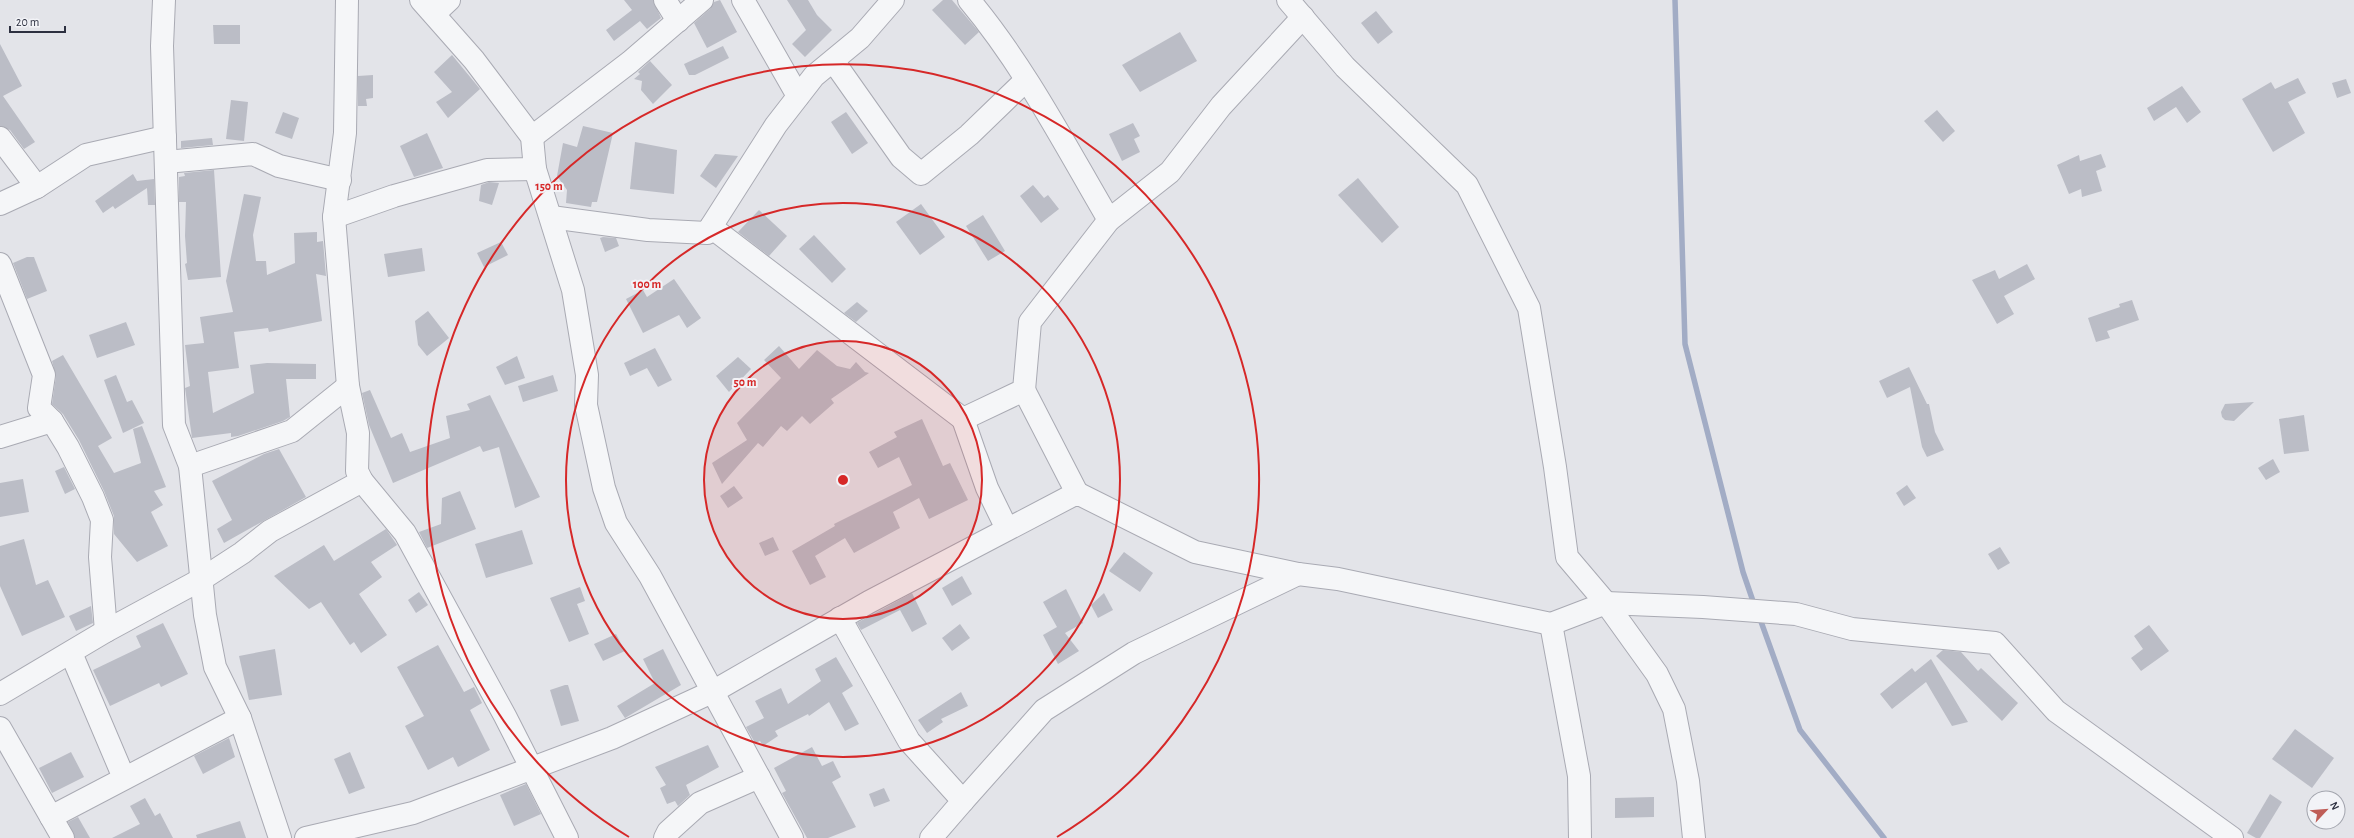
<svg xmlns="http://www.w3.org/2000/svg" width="2354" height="838" font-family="'Alegreya Sans',sans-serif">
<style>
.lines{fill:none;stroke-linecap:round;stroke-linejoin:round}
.stream{stroke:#a2acc5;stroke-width:5.5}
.building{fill:#bbbdc6}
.minor-casing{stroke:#a9aab3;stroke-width:24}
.minor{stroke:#f5f6f8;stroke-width:22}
.ring{fill:none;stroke:#d62828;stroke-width:2}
.centre{fill:#d62828;stroke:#f2f3f7;stroke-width:2}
.ring-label{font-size:12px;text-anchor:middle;font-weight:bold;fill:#d62828;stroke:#f2f3f7;stroke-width:4;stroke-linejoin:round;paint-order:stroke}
</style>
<rect width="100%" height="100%" fill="#e3e4e9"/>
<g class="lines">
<!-- stream -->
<g class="stream">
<polyline points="1675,0 1685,344 1743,572 1755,607"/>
<polyline points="1759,616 1800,730 1884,838"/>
</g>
</g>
<!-- building -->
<g class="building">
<polygon points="624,0 653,0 661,18 647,29 640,21 614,41 606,30 632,10"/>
<polygon points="720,0 737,32 707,48 694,23 710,9 714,2"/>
<polygon points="787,0 808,0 817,15 832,30 805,57 792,44 806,30"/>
<polygon points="943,0 952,0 979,32 965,45 932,10"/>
<polygon points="1376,11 1393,32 1378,44 1361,23"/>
<polygon points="213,25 240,25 240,44 214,44"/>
<polygon points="1180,32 1197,61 1140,92 1122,65"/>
<polygon points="0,44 22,86 3,96 35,142 24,149 10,130 0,126"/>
<polygon points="723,46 729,58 695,75 689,75 684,64"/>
<polygon points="452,55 480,89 448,118 436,102 452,92 434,72"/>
<polygon points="650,61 672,85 653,104 641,90 642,81 634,79 640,74 638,72"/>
<polygon points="373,75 373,98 366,99 367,106 358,106 358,76"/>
<polygon points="2298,78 2306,93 2288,102 2305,133 2273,152 2242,99 2271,82 2275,89"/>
<polygon points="2346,79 2351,93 2337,98 2332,83"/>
<polygon points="2182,86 2201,112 2187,123 2176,107 2154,121 2147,108"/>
<polygon points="231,100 248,102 244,141 226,139"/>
<polygon points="1937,110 1955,131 1943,142 1924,121"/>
<polygon points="283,112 299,118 292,139 275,133"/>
<polygon points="846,112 868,143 852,154 831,122"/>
<polygon points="1133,123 1140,136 1134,139 1140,152 1122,161 1109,134"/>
<polygon points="583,126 613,133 597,202 592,202 591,207 566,203 567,190 557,176 563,143 577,147"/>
<polygon points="427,133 443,168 414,177 400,146"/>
<polygon points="212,138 213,145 181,148 181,141"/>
<polygon points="635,142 677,150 674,194 630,189"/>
<polygon points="715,154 738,156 716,188 700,176"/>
<polygon points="2101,154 2106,167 2096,171 2102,191 2082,197 2081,189 2069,194 2057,165 2079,155 2080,161"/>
<polygon points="214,170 221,277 188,280 185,264 187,263 185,236 186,202 179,202 179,177 185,176 184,173"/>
<polygon points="133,174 137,181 154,179 155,205 148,205 147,188 115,209 113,206 103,213 95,201"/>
<polygon points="1358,178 1399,227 1382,243 1338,195"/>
<polygon points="489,182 499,183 492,205 479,201 481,185"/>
<polygon points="1033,185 1044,198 1048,195 1059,209 1041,223 1020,196"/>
<polygon points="244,194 261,197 253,235 256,261 266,261 267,275 295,263 294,233 317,232 317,242 323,241 326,276 316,274 322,321 269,332 268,328 234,332 239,368 208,372 213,413 254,393 250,365 267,363 316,364 316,379 286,379 290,417 283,421 238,436 231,437 231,433 192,438 185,388 190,386 185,345 204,343 200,317 233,312 226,281"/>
<polygon points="921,204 945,237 920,255 896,222"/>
<polygon points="759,210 787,236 769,256 738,232"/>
<polygon points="983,215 1005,251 988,261 966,226"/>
<polygon points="814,235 846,269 832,283 799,249"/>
<polygon points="603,237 616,238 619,246 605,252 600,238"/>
<polygon points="501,242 508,255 484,267 477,253"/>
<polygon points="422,248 425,271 388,277 384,254"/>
<polygon points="27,257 34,257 47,291 27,299 13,263"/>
<polygon points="2027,264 2035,279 2004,296 2014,314 1997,324 1972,280 1995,270 1999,279"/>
<polygon points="674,279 701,318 687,328 679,315 643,333 626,299 643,290 647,297"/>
<polygon points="2132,300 2139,320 2107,331 2110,338 2096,342 2088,318 2120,307 2119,304"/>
<polygon points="857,302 868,311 856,322 844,313"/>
<polygon points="428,311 449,338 427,356 418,345 415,321"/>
<polygon points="126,322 135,345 97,358 89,335"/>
<polygon points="779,346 799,369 817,350 837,366 850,369 856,362 865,372 869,373 831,399 834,403 810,424 802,416 787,431 781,426 763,447 758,443 722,484 712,463 747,440 737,423 781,378 764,360"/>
<polygon points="655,348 672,380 658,387 647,368 630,376 624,363"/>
<polygon points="63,355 112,438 98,446 114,473 141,463 133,429 142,426 166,487 154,491 163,505 151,512 168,546 137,562 114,534 114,516 104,491 79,440 63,414 52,404 56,376 52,361"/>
<polygon points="517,356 525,378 505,385 496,367"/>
<polygon points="738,357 751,369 729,392 716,376"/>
<polygon points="1909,367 1927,404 1929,404 1935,432 1944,450 1927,457 1922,447 1910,387 1887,398 1879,381"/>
<polygon points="116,375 127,402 132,400 144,423 123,433 104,380"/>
<polygon points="553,375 558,391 523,402 518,386"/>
<polygon points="370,390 391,438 402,433 410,452 450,438 446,416 470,410 467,404 490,395 540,497 515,508 499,447 483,452 480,446 393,483 369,425 362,393"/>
<polygon points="2254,402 2234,421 2225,420 2222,417 2221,412 2225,404"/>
<polygon points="2304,415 2309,451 2284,454 2279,419"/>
<polygon points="922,419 943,466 950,463 968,500 929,519 919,498 893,512 900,528 854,553 845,538 815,556 826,577 810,585 792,551 835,526 834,524 912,485 899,457 878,468 869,452 897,437 894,432"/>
<polygon points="279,449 306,497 224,543 217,529 232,520 212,481 264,454"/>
<polygon points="2273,459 2280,472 2266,480 2258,468"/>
<polygon points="64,467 75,489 65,494 55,471"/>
<polygon points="23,479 29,512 0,517 0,483"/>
<polygon points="1907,485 1916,498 1904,506 1896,493"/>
<polygon points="734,486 743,498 728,508 720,496"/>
<polygon points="460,491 476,529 427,548 419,532 441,524 442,498"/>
<polygon points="386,529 397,545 371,562 382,577 359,594 387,635 361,653 354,642 350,645 321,602 309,609 274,576 324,545 334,561"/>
<polygon points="522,530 533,564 486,578 475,544"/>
<polygon points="773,537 779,550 765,556 759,543"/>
<polygon points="24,539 36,585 48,580 65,617 22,636 0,586 0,546"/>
<polygon points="2000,547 2010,563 1998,570 1988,554"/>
<polygon points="1124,552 1153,573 1140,592 1109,571"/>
<polygon points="962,576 972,594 952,606 942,588"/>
<polygon points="580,587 585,601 577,604 589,634 569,642 550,598"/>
<polygon points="1066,589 1083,623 1065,633 1079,651 1058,664 1043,635 1057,627 1043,602"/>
<polygon points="419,592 428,605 416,613 408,600"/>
<polygon points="912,593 927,624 912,632 900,610 861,630 857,623"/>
<polygon points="1104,593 1113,610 1098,618 1091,605"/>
<polygon points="91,606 93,623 76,631 69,616"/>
<polygon points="163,623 188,674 161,687 159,683 110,706 93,670 141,647 136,636"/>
<polygon points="960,624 970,638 952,651 942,638"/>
<polygon points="2149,625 2169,651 2141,671 2131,658 2143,649 2134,636"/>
<polygon points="616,634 625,651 603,661 594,644"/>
<polygon points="438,645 464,692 474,687 482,703 470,710 490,750 458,767 453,757 428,770 405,726 424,716 397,667"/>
<polygon points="275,649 282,695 249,700 239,656"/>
<polygon points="663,649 681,685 625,718 617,706 655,683 643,659"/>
<polygon points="1943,650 1961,652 1978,671 1981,668 2018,703 2002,721 1936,656"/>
<polygon points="836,657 853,686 842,693 859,724 845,731 829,702 809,716 808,714 775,731 778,736 763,746 760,741 755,743 746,727 764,718 755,701 781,688 788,704 821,681 815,669"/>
<polygon points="1931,659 1968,722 1952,726 1926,682 1892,709 1880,694 1912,668 1915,672"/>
<polygon points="565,685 568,685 579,721 561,726 550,690"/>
<polygon points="961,692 968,706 941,719 943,722 927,733 918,720"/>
<polygon points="2295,729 2334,758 2312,788 2272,759"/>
<polygon points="229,738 235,757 203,774 194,756"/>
<polygon points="708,745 719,767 686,785 690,795 678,806 675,801 667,804 660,788 666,785 655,767"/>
<polygon points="812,747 822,766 833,761 841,777 832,782 856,827 828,838 807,838 782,793 786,791 774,768"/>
<polygon points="71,752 84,777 52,793 39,768"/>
<polygon points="350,752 365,788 349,794 334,759"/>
<polygon points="526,784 541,814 514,826 500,795"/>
<polygon points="884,788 890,801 874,807 869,794"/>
<polygon points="2270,794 2282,802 2260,838 2256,838 2247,833"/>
<polygon points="1654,797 1654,817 1615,818 1615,798"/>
<polygon points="145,798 155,816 160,813 173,838 112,838 140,824 130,806"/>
<polygon points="78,817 90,838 75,838 68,822"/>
<polygon points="240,821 246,838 197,838 196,835"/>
</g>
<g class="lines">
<!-- minor casing -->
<g class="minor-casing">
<g id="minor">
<polyline points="164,0 162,46 174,425 190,466 205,615 215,667 240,718 280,838"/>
<polyline points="347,0 345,133 334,217 348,386 358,433 357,471 362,481 405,533 505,716 567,838"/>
<polyline points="421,0 474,60 532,137 535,169 573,290 587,375 586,405 604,488 616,523 650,576 792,838"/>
<polyline points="665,0 678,21"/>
<polyline points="743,0 798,96"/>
<path d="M969,0C1025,67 1065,145 1109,220"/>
<polyline points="1288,0 1345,67 1467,185 1529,308 1555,467 1567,557 1606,603 1657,674 1674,709 1688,781 1694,838"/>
<polyline points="434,14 449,0"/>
<polyline points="834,62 901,157 921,174 969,135 1026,80"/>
<polyline points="532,137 630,62 702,0"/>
<polyline points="0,138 37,187"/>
<polyline points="166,162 253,154 279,166 340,180"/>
<polyline points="0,204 37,187 86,155 165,137"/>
<polyline points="334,217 394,196 487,170 535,169"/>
<polyline points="551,217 648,230 707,233 776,125 814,76 860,38 893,0"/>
<polyline points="711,227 963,419 1024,390 1030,322 1109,220 1170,172 1221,106 1303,17"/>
<polyline points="0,264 44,375 39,408 52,421 68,447 93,497 102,520 100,557 106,631"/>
<polyline points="1024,390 1077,493"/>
<polyline points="963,419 987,488 1007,529"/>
<polyline points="0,437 52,421"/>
<polyline points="190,466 292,431 348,386"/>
<polyline points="840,618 909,741 963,801 931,838"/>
<polyline points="1551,624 1579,776 1580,838"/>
<polyline points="71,653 124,778"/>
<polyline points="0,694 106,631 202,579 242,553 270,531 362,481"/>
<polyline points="0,728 51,817 240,718"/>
<polyline points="963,801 1044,710 1134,653 1298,574"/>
<polyline points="51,817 63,838"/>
<polyline points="306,838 413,813 612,738 714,691 869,602 1077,493 1195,552 1298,574 1338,579 1551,624 1606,603 1703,607 1796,614 1852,629 1995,643 2056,711 2232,838"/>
<polyline points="665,838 668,832 700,803 759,777"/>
</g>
</g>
<!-- minor -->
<use href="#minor" class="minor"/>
</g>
<!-- distance rings -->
<circle cx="843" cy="480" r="139" fill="#d62828" fill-opacity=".12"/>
<g class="ring">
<circle cx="843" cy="480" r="139"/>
<circle cx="843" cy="480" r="277"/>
<path d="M629 837A416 416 0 1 1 1057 837"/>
</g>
<circle cx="843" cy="480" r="6" class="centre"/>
<g class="ring-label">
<text x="549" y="190">150 m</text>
<text x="647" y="288">100 m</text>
<text x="745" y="386">50 m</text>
</g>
<!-- north arrow -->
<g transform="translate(2326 810) rotate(64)"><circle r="19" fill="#f2f3f7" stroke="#a3a5ae"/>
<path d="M0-3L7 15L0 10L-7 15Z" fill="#bf5d57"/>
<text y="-6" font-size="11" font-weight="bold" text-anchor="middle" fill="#2d3040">N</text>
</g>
<!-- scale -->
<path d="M10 26v6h55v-6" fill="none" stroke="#2d3040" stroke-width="2"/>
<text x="16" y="26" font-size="12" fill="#2d3040" stroke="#f2f3f7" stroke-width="3" paint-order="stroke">20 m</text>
</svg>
